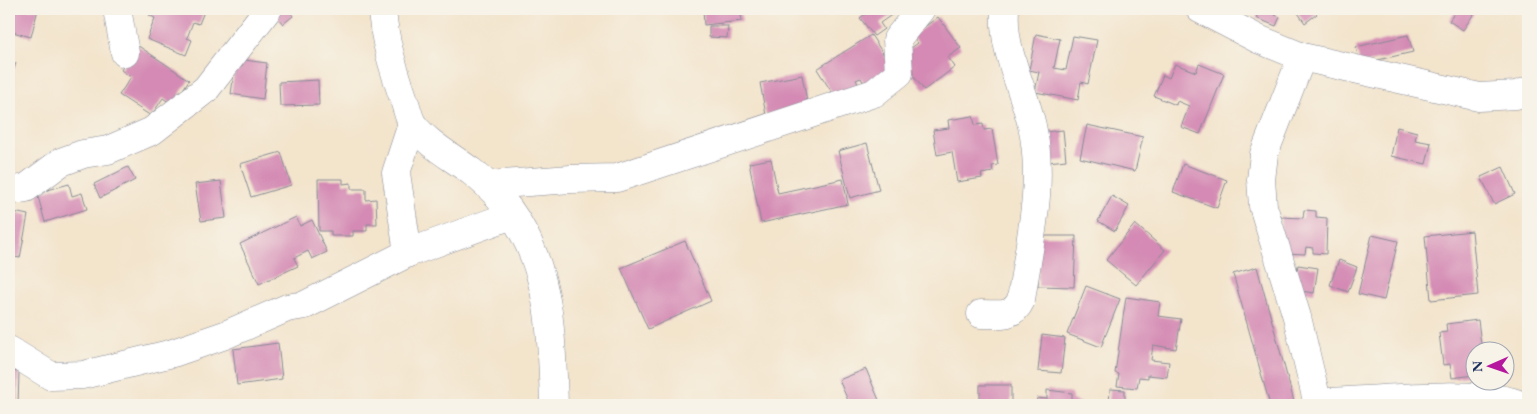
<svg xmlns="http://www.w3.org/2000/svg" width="1537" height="414" font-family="'EB Garamond',serif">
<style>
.building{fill:#d48ab4}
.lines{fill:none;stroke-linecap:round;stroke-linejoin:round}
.minor-casing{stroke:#878a95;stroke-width:29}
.minor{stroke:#fff;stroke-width:28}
</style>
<rect width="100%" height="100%" fill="#f7f3e8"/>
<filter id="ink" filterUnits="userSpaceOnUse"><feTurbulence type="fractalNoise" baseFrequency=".02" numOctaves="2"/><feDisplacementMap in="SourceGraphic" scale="10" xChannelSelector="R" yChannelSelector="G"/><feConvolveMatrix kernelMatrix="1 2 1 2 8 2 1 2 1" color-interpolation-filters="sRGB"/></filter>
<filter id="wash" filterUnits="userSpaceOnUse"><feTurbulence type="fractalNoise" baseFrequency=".0096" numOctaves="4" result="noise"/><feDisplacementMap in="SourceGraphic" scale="20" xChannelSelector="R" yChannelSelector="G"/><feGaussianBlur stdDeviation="1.12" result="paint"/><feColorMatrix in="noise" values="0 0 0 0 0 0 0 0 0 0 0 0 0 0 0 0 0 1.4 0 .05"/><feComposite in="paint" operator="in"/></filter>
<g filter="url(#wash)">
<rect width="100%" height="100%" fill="#f3e4cc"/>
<g id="blocks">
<!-- building -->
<g class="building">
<polygon points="9,9 38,9 31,37 9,31"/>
<polygon points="152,9 205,9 199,24 193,22 187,38 192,40 186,55 147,39 155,18 149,15"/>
<polygon points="277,9 288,9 293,16 283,24 273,12"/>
<polygon points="703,9 740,9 742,21 704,25"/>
<polygon points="872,9 900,9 880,23 884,29 874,36 860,18"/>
<polygon points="1260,9 1277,10 1275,15 1280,17 1276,26 1256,18"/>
<polygon points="1298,9 1312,9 1317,14 1305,23 1296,10"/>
<polygon points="1344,9 1371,9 1371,10 1344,13"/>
<polygon points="1457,9 1477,9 1463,30 1449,21"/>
<polygon points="938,17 961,48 948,57 955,67 924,90 899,57 918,43 912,36"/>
<polygon points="709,26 728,26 727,38 709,37"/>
<polygon points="1036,34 1060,39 1054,68 1066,70 1073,36 1097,40 1088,84 1081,82 1078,100 1035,92 1039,72 1029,70"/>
<polygon points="871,35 888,61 891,72 866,88 861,78 856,80 860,87 833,94 817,69"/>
<polygon points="1408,35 1413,52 1360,64 1356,47"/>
<polygon points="137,45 189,80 173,105 163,98 151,116 119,95 131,77 121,70"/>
<polygon points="236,59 267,63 263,99 231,94"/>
<polygon points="9,60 16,63 9,81"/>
<polygon points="1175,64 1196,72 1199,64 1224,74 1200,134 1181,127 1189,106 1177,101 1176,105 1154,96 1163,75 1169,78"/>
<polygon points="802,75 808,107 766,115 760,83"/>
<polygon points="318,80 319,105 280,106 279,82"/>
<polygon points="973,116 975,125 983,124 984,130 992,129 998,165 992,166 993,172 981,174 982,178 957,182 952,152 937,155 933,130 949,128 948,120"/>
<polygon points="1087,125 1143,137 1135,171 1080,158"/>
<polygon points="1397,127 1417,132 1415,140 1431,143 1426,164 1391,156"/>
<polygon points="1063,130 1066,160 1048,162 1044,132"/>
<polygon points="867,143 879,190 850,198 838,151"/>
<polygon points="281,152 291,185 251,197 240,164"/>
<polygon points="771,159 778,193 843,179 848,204 761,223 749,163"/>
<polygon points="1183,164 1227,180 1217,208 1173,192"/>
<polygon points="128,167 135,180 100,198 94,184"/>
<polygon points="1503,167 1515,194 1494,204 1481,177"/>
<polygon points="318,179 343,179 343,184 351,183 351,189 366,189 366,200 376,199 377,224 367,224 367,231 353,231 353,236 331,236 331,231 319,231"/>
<polygon points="221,181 226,218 201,221 195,184"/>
<polygon points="69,184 72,196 82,193 87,209 45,222 37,193"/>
<polygon points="1112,196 1129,206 1115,231 1098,221"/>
<polygon points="1304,210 1316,211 1316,217 1327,218 1326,254 1313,253 1313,248 1306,247 1305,254 1284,253 1280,238 1281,217 1303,218"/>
<polygon points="9,211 28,215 20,258 9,256"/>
<polygon points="296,217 300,226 312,220 327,252 312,259 308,251 294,258 298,266 259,284 240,244"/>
<polygon points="1135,224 1165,250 1136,285 1106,260"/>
<polygon points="1472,231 1478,295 1431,300 1425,236"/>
<polygon points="1372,235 1398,241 1384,300 1358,294"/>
<polygon points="1039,236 1076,236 1074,287 1038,286"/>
<polygon points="685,241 711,301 648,329 621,268"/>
<polygon points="1339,260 1357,267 1348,292 1330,285"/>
<polygon points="1298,265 1318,268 1314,293 1294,290"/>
<polygon points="1257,267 1295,405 1270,405 1233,274"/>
<polygon points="1086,286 1120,299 1101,347 1067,334"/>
<polygon points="1126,297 1160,302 1158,316 1181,319 1176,349 1153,345 1151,360 1169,362 1167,377 1148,375 1148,378 1139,377 1137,388 1117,386 1119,374 1115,373"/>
<polygon points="1478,320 1482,352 1474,352 1474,375 1452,378 1450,364 1443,365 1439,333 1447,332 1446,324"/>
<polygon points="1042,335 1065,338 1061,373 1038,371"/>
<polygon points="278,343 282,379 237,385 233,349"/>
<polygon points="866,369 881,405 850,405 839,380"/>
<polygon points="9,371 19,372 18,405 9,405"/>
<rect x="980" y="385" width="31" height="20"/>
<polygon points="1110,389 1125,390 1125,405 1109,405"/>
<polygon points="1047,390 1072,393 1072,400 1086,405 1036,405 1037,398 1047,399"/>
</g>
</g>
</g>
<g filter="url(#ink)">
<use href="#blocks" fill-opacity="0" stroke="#878a95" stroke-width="1"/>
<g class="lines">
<!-- minor casing -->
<g class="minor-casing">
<g id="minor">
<polyline points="117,9 125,53"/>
<path d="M382,9C384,40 394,70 404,100C407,108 409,119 413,125C429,145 452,157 472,172C493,188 511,209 523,232C552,285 552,347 554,405"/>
<polyline points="1200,9 1258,39 1302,57 1479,97 1516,95 1528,91"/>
<polyline points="1302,57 1264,154 1261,180 1263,206 1297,317 1318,405"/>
<polyline points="489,185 571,179 617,178 874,93 899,73 897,39 921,9"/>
<polyline points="9,191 26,188 61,162 83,154 108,150 152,131 206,89 268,9"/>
<polyline points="408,253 396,173 412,124"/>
<path d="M981,314C999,314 1013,318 1021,300C1029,244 1045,182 1032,126C1023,86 1002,51 1005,9"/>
<polyline points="9,350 51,376 83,375 173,353 225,335 287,308 305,305 408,253 512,215"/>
<path d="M1317,403C1357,401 1491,388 1520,405"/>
</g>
</g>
<!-- minor -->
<use href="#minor" class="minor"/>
</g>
</g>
<!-- margin -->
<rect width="1537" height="414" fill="none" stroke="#f7f3e8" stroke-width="30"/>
<!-- north arrow -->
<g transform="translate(1490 366) rotate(268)"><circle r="24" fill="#f7f3e8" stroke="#9fa5b1"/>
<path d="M0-4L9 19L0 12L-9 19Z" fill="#b5179e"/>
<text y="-8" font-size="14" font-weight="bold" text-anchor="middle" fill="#1b2f5e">N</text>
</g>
</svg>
